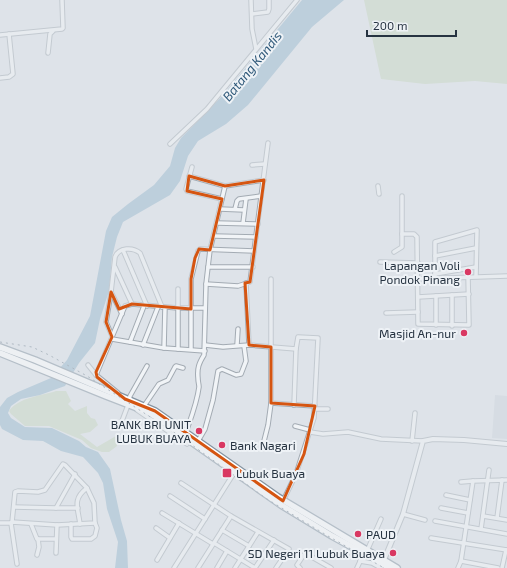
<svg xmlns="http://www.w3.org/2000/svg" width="507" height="568" font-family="'Exo 2',sans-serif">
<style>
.built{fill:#ccd3db}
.green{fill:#c6d4be}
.water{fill:#96b6cc}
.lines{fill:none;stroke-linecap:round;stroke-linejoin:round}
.minor-casing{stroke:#a3abb3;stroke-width:5.5}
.tertiary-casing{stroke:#a3abb3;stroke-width:6}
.trunk-casing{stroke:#8493a1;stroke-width:8}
.minor{stroke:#f1f4f7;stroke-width:3.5}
.tertiary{stroke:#f1f4f7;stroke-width:4}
.trunk{stroke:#fff;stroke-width:5.5}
.rail{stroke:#768594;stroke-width:1;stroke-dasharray:2 4;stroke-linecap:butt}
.marked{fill:none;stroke:#d55511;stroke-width:3;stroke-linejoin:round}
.poi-dot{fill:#d93862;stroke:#eef2f6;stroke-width:1.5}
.labels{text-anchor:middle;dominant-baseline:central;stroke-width:4;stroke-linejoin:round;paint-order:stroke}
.poi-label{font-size:12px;fill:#263341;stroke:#eef2f6;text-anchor:end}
.water-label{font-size:13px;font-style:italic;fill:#2d5778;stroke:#eef2f6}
</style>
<rect width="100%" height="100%" fill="#dee3e9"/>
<!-- built -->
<polygon class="built" points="495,395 507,396 507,439 492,438"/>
<!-- green -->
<g class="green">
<polygon points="364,0 507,0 507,84 475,81 425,84 381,79"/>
<path d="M56,391H66L71,401L68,404L75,411L87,406V413L91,418L95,419L98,425L90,432L80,434L97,447L116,436L117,446L109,452H102L91,448L82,440L49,426H25L11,414L9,411C19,397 41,396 56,391Z"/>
</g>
<!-- water -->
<polygon class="water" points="302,0 344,0 312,27 248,105 226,124 198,141 188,156 180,181 170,195 123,222 117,237 112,257 109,291 100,319 95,343 79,363 65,386 40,395 21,399 11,406 8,413 11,418 25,427 52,428 79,441 86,447 98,452 110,469 121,520 127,541 128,568 115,568 118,542 107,509 103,483 98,473 83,457 61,451 43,441 23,440 2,429 0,425 0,407 7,398 18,392 51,378 67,360 90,316 106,231 112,217 128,204 154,185 170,166 175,148 181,138 224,94"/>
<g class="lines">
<!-- minor casing -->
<g class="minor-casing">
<g id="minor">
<polyline points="251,0 252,29 256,49"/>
<polyline points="252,14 268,12 269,9 269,0"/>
<polyline points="0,35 62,29 63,28 62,0"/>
<polyline points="48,53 50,34 53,31"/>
<polyline points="0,78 9,77 13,74 9,34"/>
<polyline points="170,144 207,109 297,0"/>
<polyline points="252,165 265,164"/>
<polyline points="192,167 186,189 187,191 222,199"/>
<polyline points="189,176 225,186"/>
<polyline points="378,186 379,194"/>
<polyline points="402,196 402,234 414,234 417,237 418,324 469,325 468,276"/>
<polyline points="220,209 244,210"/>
<polyline points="235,209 237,201 239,199 261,196"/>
<polyline points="217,223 258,224"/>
<polyline points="243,223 246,199"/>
<polyline points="214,236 256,237"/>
<polyline points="123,250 147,306"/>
<polyline points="394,252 402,247 402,234"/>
<polyline points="435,256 476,248"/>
<polyline points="380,262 418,263"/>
<polyline points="115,267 132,304"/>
<polyline points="208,267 253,267"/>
<polyline points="435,274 476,267"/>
<polyline points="435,278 435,242 477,230 476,276"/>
<polyline points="418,279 507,276"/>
<polyline points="246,283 249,345"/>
<polyline points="206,284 238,286 250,282 268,143"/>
<polyline points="178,289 178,349"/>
<polyline points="111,293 106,322 112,336"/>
<polyline points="452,295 452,326"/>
<polyline points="418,297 469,294"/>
<polyline points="386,313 418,312"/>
<path d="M122,314L111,292L115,257C119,247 133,247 140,253L162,307"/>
<polyline points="436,325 436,296"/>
<polyline points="112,339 164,348 205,351"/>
<polyline points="130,342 144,306"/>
<polyline points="143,345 158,307"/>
<polyline points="205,345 223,347 249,345 296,349 298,337 318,338 314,418 296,474 283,501"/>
<polyline points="237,345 238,329"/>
<polyline points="164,348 165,307"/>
<polyline points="191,349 191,279 198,251 200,249 254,251"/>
<polyline points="88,365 96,375"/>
<polyline points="118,393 96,375 125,306 132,304 178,308 205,308"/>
<polyline points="271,403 315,406"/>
<polyline points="294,405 296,349"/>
<polyline points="144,406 159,384 168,380 175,367 176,366 183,368"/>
<polyline points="315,409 328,409"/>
<polyline points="137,410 187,444"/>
<polyline points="122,421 128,405 130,396 147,366"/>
<polyline points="295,426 310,430"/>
<path d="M186,432C191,418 197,403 199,387C199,384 198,382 198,378C197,368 199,363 204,355L206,284L210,250L225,186L264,180"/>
<polyline points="310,432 323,434 348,432 381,439 423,441"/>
<polyline points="198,441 205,429 213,400 218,371 222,369 236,375 241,374 246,361 244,346"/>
<polyline points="264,441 268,425 271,403 271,279"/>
<polyline points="412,441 415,413"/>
<polyline points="461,482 473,481"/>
<polyline points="181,483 231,516 289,549 276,568"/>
<polyline points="446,495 470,500"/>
<polyline points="170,496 205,519"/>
<polyline points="14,507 56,508 75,474"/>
<polyline points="56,508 78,508"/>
<polyline points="441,508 468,513"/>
<polyline points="162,513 213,544"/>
<polyline points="403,514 425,520"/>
<polyline points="483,516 507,520"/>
<polyline points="497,518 502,480"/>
<polyline points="435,521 507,534"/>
<path d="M12,522L15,492L18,491L38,492L45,490L63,464L65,465L87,488C72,499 78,508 80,524"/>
<polyline points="0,523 11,523 12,522 57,525 95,523 94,503 87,488"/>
<polyline points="11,523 17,564"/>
<polyline points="31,524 37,539 56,539"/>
<polyline points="71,524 71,537 72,539 91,539 95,536 97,528 95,523"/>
<polyline points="156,528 170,538"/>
<polyline points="481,529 489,470"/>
<polyline points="222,530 249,546"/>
<polyline points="431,538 507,550"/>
<polyline points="214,543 255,568"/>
<polyline points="367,551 381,519"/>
<polyline points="56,553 57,525"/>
<polyline points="37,555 39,547 38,539"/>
<polyline points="157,560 179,523"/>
<polyline points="360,561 372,563 381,568"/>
<polyline points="461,561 498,568"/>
<polyline points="174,568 234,473"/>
<polyline points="198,568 231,516"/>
<polyline points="217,568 227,551"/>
<polyline points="235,568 258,532"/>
<polyline points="255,568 274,540"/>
<polyline points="300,568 297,565 305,553 331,568"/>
<polyline points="357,568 364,553"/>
<polyline points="458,568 461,561 473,481 507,480"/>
<polyline points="502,568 506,550"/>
</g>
</g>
<!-- tertiary casing -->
<g class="tertiary-casing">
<polyline id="tertiary" points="384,560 403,514 423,441 433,439 464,440 507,444"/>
</g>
<!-- trunk casing -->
<g class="trunk-casing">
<g id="trunk">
<polyline points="0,347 35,360 155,411 278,497 397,568"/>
<polyline points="0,353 106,396 150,413 281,505 332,536 390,568"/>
</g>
</g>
<!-- minor -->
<use href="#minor" class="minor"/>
<!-- tertiary -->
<use href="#tertiary" class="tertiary"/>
<!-- trunk -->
<use href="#trunk" class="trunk"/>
<!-- rail -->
<polyline class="rail" points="0,342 32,347 49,355 87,376 178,435 267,499 328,536 384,568"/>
</g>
<!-- marked area -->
<path d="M0 0H507V568H0ZM189,176L225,186L264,180L250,282L245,283L249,345L271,347V403L315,406L304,454L283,501L155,411L125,399L97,377L96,372L112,337L106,322L111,292L119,309L132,304L191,309V279L195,258L199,249L210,250L222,199L187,191Z" fill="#dee3e9" fill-opacity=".55" fill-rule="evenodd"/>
<path class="marked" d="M189,176L225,186L264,180L250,282L245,283L249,345L271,347V403L315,406L304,454L283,501L155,411L125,399L97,377L96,372L112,337L106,322L111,292L119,309L132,304L191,309V279L195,258L199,249L210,250L222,199L187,191Z"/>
<!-- markers -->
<g class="poi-dot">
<circle cx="468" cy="272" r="4"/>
<circle cx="464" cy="333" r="4"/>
<circle cx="199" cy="431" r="4"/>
<circle cx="222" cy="445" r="4"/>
<rect x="222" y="468" width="10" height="10" rx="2"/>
<circle cx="358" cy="534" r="4"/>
<circle cx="393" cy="553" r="4"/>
</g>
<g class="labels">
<!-- poi labels -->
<g class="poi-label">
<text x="460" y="265">Lapangan Voli<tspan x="460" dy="14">Pondok Pinang</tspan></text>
<text x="456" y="333">Masjid An-nur</text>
<text x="191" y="424">BANK BRI UNIT<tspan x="191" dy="14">LUBUK BUAYA</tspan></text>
<text x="230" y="445" text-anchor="start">Bank Nagari</text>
<text x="236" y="473" text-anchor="start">Lubuk Buaya</text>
<text x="366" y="534" text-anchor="start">PAUD</text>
<text x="385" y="553">SD Negeri 11 Lubuk Buaya</text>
</g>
<!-- water labels -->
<g class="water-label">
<text transform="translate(252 66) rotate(-51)">Batang Kandis</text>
</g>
</g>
<!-- scale -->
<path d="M367 30v6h89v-6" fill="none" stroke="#263341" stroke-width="2"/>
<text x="373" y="30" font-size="12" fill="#263341" stroke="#eef2f6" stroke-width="3" paint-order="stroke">200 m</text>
</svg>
